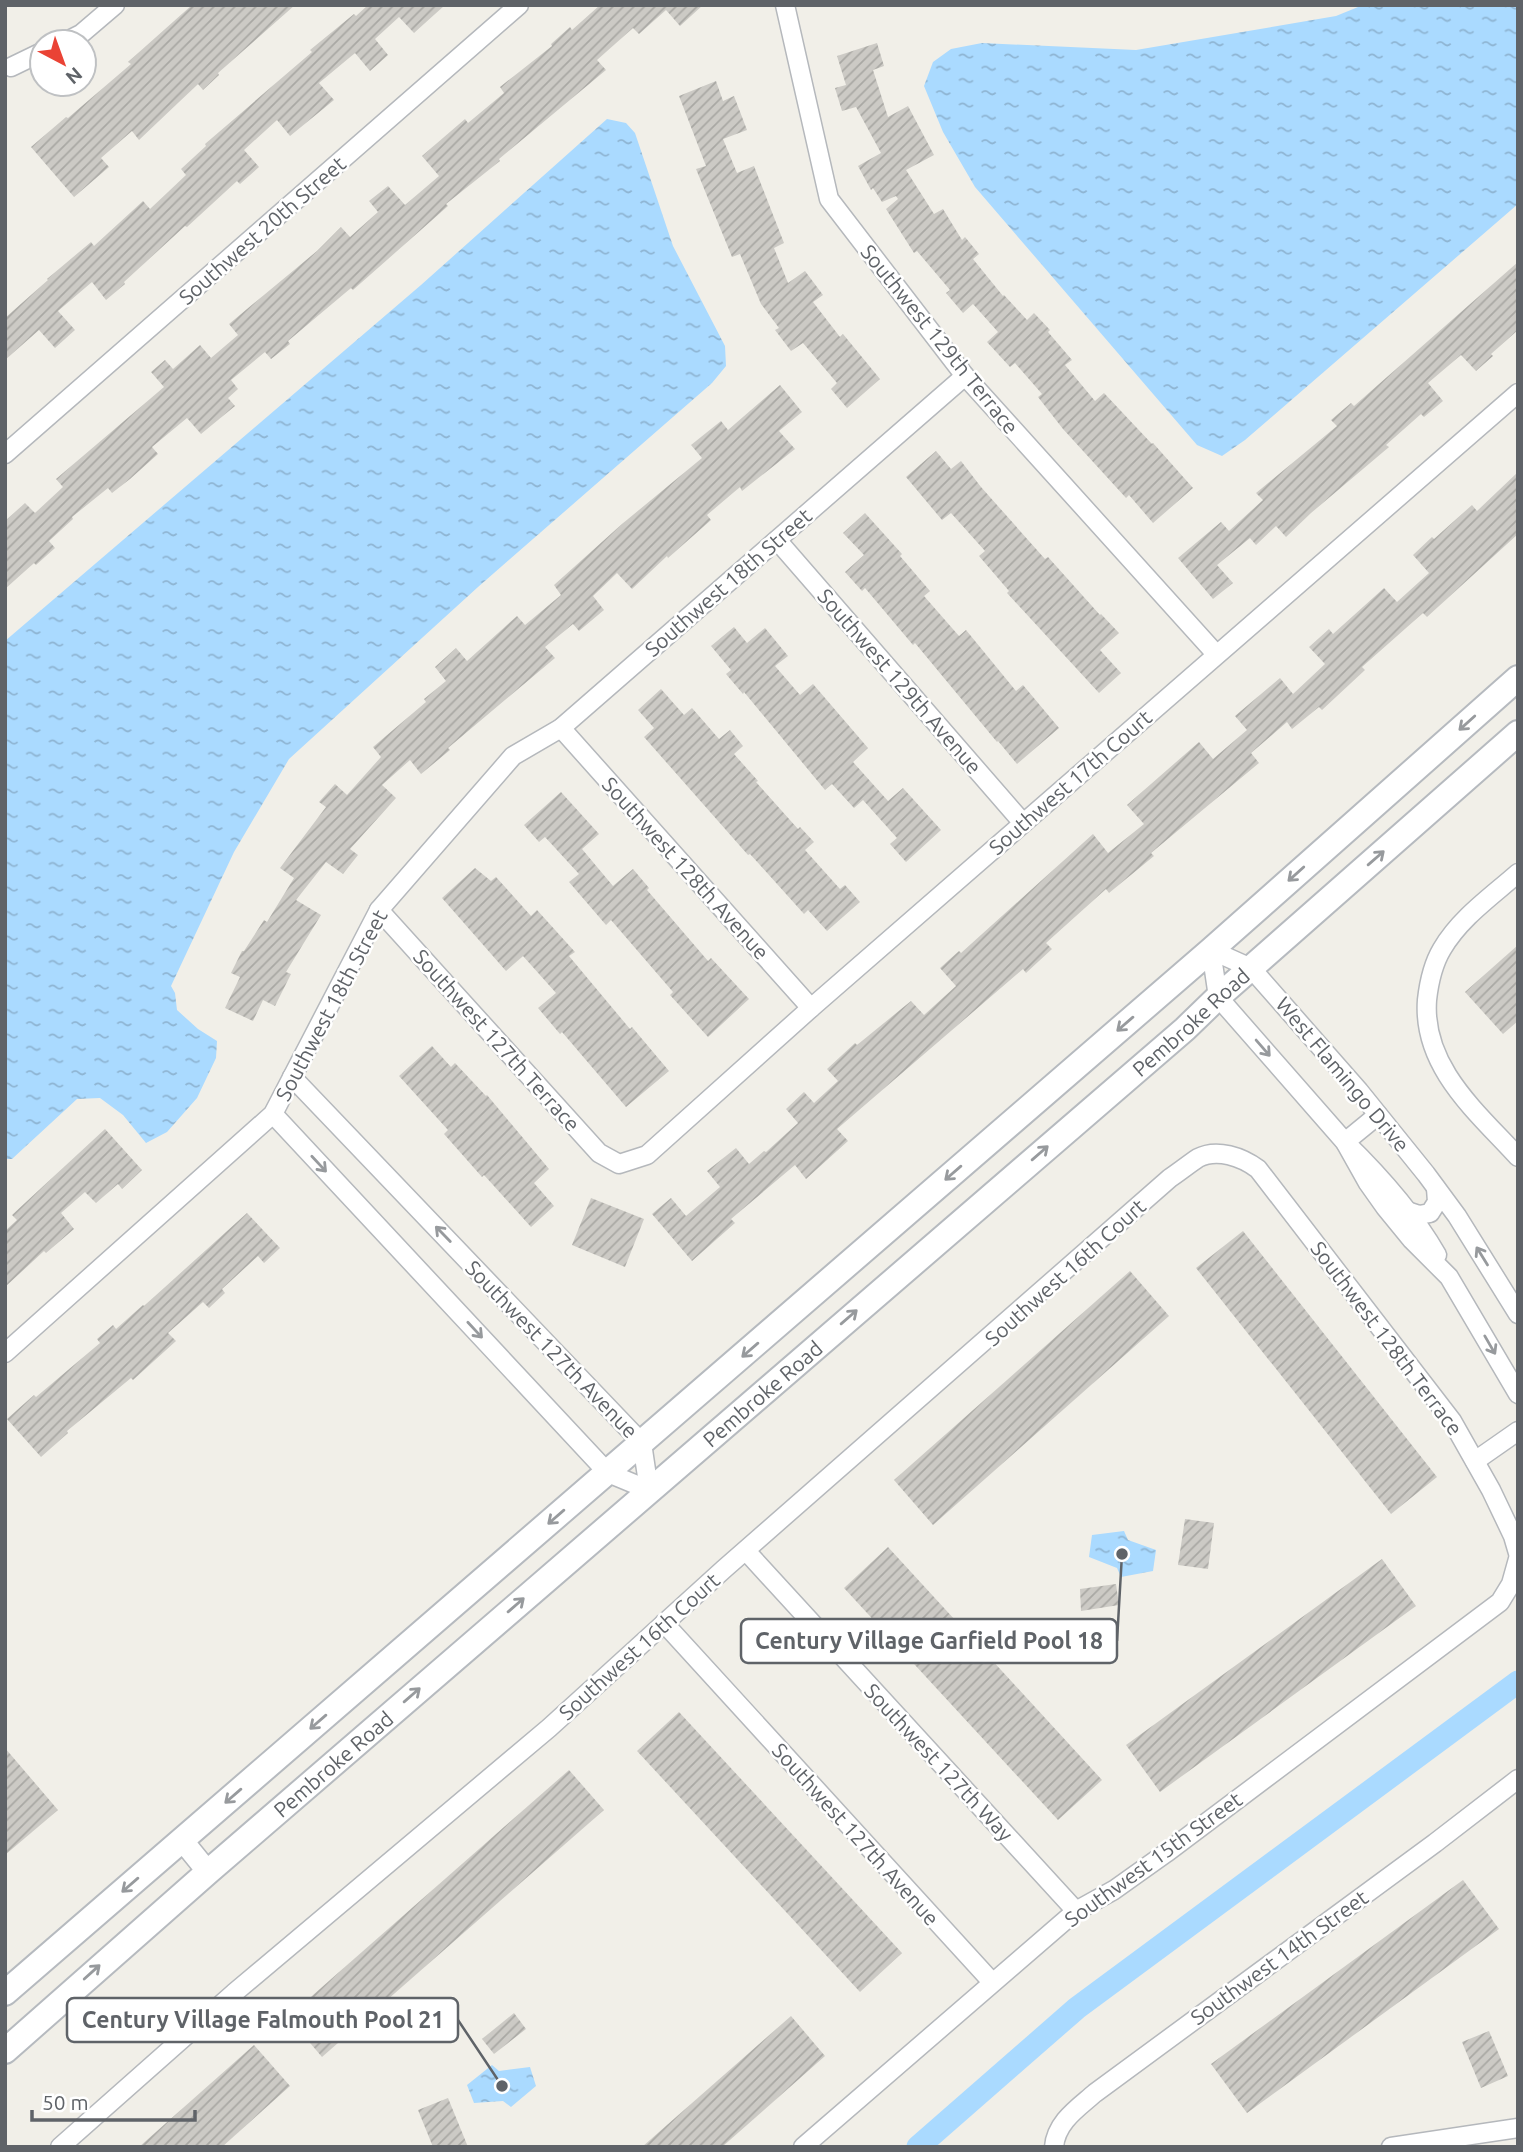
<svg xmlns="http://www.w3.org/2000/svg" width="1523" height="2152" font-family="Ubuntu,sans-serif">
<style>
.water{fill:url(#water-ripples)}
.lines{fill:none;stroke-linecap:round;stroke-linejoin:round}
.canal{stroke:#aadaff;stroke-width:23}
.building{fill:url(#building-hatch)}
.minor-casing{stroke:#b5b8bc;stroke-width:21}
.tertiary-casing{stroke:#b5b8bc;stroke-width:24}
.secondary-casing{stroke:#b6babf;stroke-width:28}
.minor{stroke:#fff;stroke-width:18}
.tertiary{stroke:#fff;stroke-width:21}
.secondary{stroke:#fff;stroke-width:24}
.oneway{stroke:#979a9d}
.labels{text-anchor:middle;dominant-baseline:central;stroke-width:5;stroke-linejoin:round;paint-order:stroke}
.street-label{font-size:21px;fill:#5f6368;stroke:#fff}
.leader{fill:none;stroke:#5f6368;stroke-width:2.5}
.callout-dot{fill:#5f6368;stroke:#fff;stroke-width:2.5}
.callout{fill:#fff;stroke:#5f6368;stroke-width:2.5}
.callout-label{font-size:23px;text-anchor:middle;font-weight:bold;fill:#5f6368}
</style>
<defs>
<pattern id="water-ripples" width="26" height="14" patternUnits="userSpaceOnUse" patternTransform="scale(1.75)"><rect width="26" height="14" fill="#aadaff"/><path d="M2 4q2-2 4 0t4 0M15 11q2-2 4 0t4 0" fill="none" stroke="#8eb4d2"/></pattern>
<pattern id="building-hatch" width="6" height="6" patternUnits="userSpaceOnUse" patternTransform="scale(1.75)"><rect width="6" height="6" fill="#cccac5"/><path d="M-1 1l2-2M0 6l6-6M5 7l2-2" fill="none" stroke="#a9a8a4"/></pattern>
</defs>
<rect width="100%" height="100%" fill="#f1efe8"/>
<!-- water -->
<g class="water">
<polygon points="1363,5 1518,5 1518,204 1245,440 1222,456 1197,445 975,187 943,132 924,86 933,62 951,49 982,43 1136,50 1336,16"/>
<polygon points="607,119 626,123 635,133 673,246 725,346 726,366 712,383 478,587 289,759 234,852 171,986 175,993 177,1010 198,1029 217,1041 216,1058 197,1098 167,1132 146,1143 123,1115 100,1098 77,1099 12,1159 5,1159 5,641 421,285"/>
<polygon points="1124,1531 1128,1540 1156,1550 1153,1571 1121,1577 1117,1568 1089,1557 1092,1535"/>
<polygon points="492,2065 499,2071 530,2067 536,2086 511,2107 503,2101 474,2103 467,2085"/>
</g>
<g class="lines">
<!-- canal -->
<polyline class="canal" points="918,2147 1077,2008 1518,1682"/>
</g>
<!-- building -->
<g class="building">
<polygon points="192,5 295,5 218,73 219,75 203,90 198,84 139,140 132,131 101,158 109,167 74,197 31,147 66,117 68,118 131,64 128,62"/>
<polygon points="368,5 445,5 414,33 399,17 375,39 388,55 370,71 355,53 319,83 334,100 290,136 277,120 244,150 259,167 240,184 237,181 187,227 185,226 124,282 125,284 106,300 92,282 58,311 75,330 55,348 39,330 5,360 5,318 48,280 47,279 91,242 94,246 143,201 150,209 186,175 181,169 206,146 205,144 312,52 310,50 354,14 356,16"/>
<polygon points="600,5 703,5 680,26 666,10 639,34 633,28 597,60 606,70 499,159 500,161 446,204 448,206 353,290 351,288 288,341 290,344 271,359 265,352 231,380 238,389 228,398 235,406 201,434 187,418 152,447 158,454 130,479 112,493 108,488 72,517 73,519 49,541 55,548 36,565 34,563 5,589 5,521 25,503 35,513 63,487 56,479 164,387 151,372 165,360 173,369 200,345 211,358 238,335 229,324 317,251 341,227 350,237 378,212 369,201 388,186 405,205 439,176 422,156 465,119 468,123 504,93 500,87 552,46 551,44 570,27 572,30"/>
<polygon points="877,43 884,66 873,70 888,117 908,106 934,155 906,170 934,214 943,209 962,240 965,237 979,254 973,259 1003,296 1004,295 1027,320 1034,313 1050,330 1048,332 1072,360 1065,365 1095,401 1104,393 1152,444 1153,443 1193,488 1153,523 1129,495 1126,498 1063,429 1038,397 1042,394 1015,363 1010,367 987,342 998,332 973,304 963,313 946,293 950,290 917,251 914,253 886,209 898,199 896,196 882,202 873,188 871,190 858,166 881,153 856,107 842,111 835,88 846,85 837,56"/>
<polygon points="716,81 723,101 734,96 747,130 723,139 737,173 754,166 784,243 774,248 788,283 805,271 823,295 813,302 840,337 843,334 880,379 847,408 831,389 837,383 803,343 791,351 775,330 779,328 761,304 740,254 732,257 696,169 706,166 679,96"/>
<polygon points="1518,262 1518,330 1491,354 1493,356 1476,371 1461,355 1428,383 1443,401 1424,417 1421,414 1386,445 1389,447 1311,513 1286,537 1276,526 1256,545 1250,538 1217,565 1233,583 1213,599 1178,558 1221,522 1229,531 1263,500 1256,493 1337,426 1331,420 1351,403 1354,406"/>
<polygon points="780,385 802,412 779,431 795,449 742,491 740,487 707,515 711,520 668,558 667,556 632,589 617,573 593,596 604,610 579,631 573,624 545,647 555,658 448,748 450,750 421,774 410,760 382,785 396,798 350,849 358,855 343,874 326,862 296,900 321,915 286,972 291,974 275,1006 263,1000 253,1021 225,1008 240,977 231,973 242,951 244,951 264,920 267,922 294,878 280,868 326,807 319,802 335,784 347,795 381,757 373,747 426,702 424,699 446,681 435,667 456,648 467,661 517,616 525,625 561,595 554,585 622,524 702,458 691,445 721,421 728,430"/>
<polygon points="936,451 951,469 961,461 981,487 1045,559 1048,557 1100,615 1101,614 1119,633 1100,650 1121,673 1099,693 1007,593 1009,591 979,556 985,551 951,513 942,520 906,477"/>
<polygon points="1518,472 1518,534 1427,617 1423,613 1362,667 1365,670 1322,710 1319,707 1292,729 1287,722 1251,753 1259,763 1151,853 1154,856 1109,893 1106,889 1046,943 1052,949 1026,973 1023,969 837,1129 848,1141 806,1179 795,1165 731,1219 735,1223 692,1261 652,1214 671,1198 686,1216 720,1187 707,1171 736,1148 749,1164 764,1151 766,1152 798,1123 786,1109 804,1092 814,1103 838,1081 827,1069 855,1043 857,1045 911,1001 924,1015 956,986 940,968 959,951 961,953 1093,834 1108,853 1144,824 1127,805 1199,742 1213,759 1247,730 1235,716 1280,678 1293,694 1325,664 1309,647 1329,629 1333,634 1384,588 1397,602 1429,573 1413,555 1432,537 1434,539 1472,505 1477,511"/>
<polygon points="865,513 902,554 900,556 930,591 924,596 959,636 966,630 1016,691 1023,685 1059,728 1017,764 998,741 997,742 915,643 913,645 865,588 862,591 845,572 864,555 843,533"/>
<polygon points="734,627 747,643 765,628 788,656 775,666 800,695 813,684 868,748 853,762 888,801 903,788 941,830 906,862 890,844 897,838 863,800 854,808 832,784 825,790 744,692 743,694 726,674 731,670 711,646"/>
<polygon points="661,689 684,715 692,708 719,739 730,730 743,746 734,754 758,781 756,782 798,829 800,827 814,842 805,850 840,889 845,885 860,902 827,931 808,910 804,914 750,854 748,855 644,737 654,728 638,710"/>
<polygon points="561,792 599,834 582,849 613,886 633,869 649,888 647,890 708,961 711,958 749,999 708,1037 670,995 673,992 611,920 606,925 569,882 579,874 545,837 539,842 524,825"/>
<polygon points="475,868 491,881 496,877 531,916 537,910 575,952 569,956 630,1029 632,1027 669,1071 626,1107 562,1032 560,1034 538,1008 556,993 523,956 506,971 442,898"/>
<polygon points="1518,945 1518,1021 1503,1034 1465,992"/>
<polygon points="432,1046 451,1067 455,1063 486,1096 487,1095 549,1169 534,1183 554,1206 531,1227 484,1175 482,1177 444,1134 448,1130 399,1076"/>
<polygon points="105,1129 142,1170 122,1189 118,1184 96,1203 85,1192 61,1213 74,1229 46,1253 44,1251 5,1287 5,1231 17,1220 12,1215"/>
<polygon points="591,1198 644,1219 625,1267 572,1245"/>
<polygon points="247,1213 280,1248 264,1263 258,1256 222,1289 225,1293 209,1308 203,1302 168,1333 176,1341 133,1380 131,1378 67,1431 68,1433 41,1457 7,1419 34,1395 36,1397 100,1343 97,1339 113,1325 116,1329 143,1305 144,1306"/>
<polygon points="1243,1231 1437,1477 1391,1514 1196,1268"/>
<polygon points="1130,1271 1169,1316 933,1525 894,1480"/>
<polygon points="1185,1519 1214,1523 1208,1569 1178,1565"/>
<polygon points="888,1547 1102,1780 1058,1820 844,1588"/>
<polygon points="1382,1559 1416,1606 1160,1792 1126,1745"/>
<polygon points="1116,1584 1119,1605 1081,1611 1080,1589"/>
<polygon points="679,1712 902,1953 860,1992 637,1751"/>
<polygon points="5,1748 58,1810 5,1855"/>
<polygon points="569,1770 604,1810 322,2057 288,2017"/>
<polygon points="1463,1880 1499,1929 1247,2113 1211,2064"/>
<polygon points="514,2013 526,2029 494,2054 482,2039"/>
<polygon points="791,2016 825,2056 722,2147 642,2147"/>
<polygon points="1489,2031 1508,2076 1481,2088 1462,2042"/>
<polygon points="254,2045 290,2086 222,2147 139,2147"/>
<polygon points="448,2098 457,2120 468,2147 433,2147 418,2110"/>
</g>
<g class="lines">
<!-- minor casing -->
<g class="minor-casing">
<g id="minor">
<polyline points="785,5 829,199 965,376 1216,654"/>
<polyline points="65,42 81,34 115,5"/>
<polyline points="11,67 42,52"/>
<polyline points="5,454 519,5"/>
<polyline points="777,540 1023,823"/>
<polyline points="561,728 811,1008"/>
<path d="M1518,873C1492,896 1460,918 1442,949C1433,964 1429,982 1427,1000C1422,1067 1477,1112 1518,1157"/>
<polyline points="379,910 599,1153 619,1164 647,1155 811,1008 1518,393"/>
<polyline points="1211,950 1218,997 1345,1142 1368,1183 1385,1207 1412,1240 1449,1277 1518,1394"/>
<polyline points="1211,950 1251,968 1359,1091 1426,1174 1457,1216 1518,1314"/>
<polyline points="292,1077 642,1443 649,1490"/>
<polyline points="273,1114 608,1473 649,1490"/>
<path d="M1378,1115L1345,1142C1380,1176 1413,1213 1437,1255"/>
<polyline points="1407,1211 1419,1215 1430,1213 1437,1202 1436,1188"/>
<polyline points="5,1353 273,1114 379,910 513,756 561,728 965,376"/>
<polyline points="1475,1461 1518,1431"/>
<polyline points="746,1551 1076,1911"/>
<polyline points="664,1623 992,1982"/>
<path d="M60,2147L234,1993L549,1728L724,1569L1170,1178C1179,1172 1189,1164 1198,1158C1217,1148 1242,1157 1258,1169L1452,1421L1491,1490L1513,1536L1518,1553"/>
<polyline points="803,2147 1076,1911 1114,1890 1166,1853 1500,1602 1511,1584 1518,1559"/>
<path d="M1054,2147C1056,2122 1078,2108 1095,2093L1435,1843L1518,1779"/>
<polyline points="1391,2147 1518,2128"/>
</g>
</g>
<!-- tertiary casing -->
<g class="tertiary-casing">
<polyline id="tertiary" points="182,1840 208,1872"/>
</g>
<!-- secondary casing -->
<g class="secondary-casing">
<g id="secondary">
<polyline points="5,1993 1211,950 1518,678"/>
<path id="s1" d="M5,2051L208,1872L1185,1029L1218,997L1518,733"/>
</g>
</g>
<!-- minor -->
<use href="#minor" class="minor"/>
<!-- tertiary -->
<use href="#tertiary" class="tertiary"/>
<!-- secondary -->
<use href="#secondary" class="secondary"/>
</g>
<!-- one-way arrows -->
<defs><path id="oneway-shaft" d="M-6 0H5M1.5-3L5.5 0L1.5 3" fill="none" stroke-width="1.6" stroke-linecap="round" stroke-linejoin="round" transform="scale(1.75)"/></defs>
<g class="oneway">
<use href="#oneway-shaft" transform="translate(1467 723) rotate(138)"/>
<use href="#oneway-shaft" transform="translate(1376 858) rotate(-41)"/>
<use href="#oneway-shaft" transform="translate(1296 874) rotate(138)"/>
<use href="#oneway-shaft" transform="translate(1125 1024) rotate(139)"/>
<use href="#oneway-shaft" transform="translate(1263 1048) rotate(49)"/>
<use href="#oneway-shaft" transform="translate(1040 1153) rotate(-41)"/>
<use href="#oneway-shaft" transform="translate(319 1164) rotate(47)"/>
<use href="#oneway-shaft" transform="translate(953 1173) rotate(139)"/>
<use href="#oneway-shaft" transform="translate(443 1234) rotate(-134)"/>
<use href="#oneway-shaft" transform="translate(1482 1256) rotate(-122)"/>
<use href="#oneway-shaft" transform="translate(849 1317) rotate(-41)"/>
<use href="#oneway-shaft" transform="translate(475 1330) rotate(47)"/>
<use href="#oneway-shaft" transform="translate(1490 1345) rotate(60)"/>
<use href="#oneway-shaft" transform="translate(750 1350) rotate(139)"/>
<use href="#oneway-shaft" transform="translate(556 1517) rotate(139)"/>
<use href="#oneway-shaft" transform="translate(516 1605) rotate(-41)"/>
<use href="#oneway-shaft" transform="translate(412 1695) rotate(-41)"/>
<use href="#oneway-shaft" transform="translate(318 1722) rotate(139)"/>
<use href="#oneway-shaft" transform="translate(233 1796) rotate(139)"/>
<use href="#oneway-shaft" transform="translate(130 1885) rotate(139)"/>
<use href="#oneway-shaft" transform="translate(92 1972) rotate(-42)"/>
</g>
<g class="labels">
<!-- street labels -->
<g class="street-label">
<text transform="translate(262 230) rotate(-41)">Southwest 20th Street</text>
<text transform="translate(940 339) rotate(51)">Southwest 129th Terrace</text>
<text transform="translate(728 582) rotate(-41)">Southwest 18th Street</text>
<text transform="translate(900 681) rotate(49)">Southwest 129th Avenue</text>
<text transform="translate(1070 782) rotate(-41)">Southwest 17th Court</text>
<text transform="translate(686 868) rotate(48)">Southwest 128th Avenue</text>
<text transform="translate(331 1005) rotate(-62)">Southwest 18th Street</text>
<text stroke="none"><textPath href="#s1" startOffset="1570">Pembroke Road</textPath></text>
<text transform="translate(497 1040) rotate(48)">Southwest 127th Terrace</text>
<text transform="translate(1343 1074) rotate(50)">West Flamingo Drive</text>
<text transform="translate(1065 1272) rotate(-42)">Southwest 16th Court</text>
<text transform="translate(1387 1338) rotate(53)">Southwest 128th Terrace</text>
<text transform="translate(552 1349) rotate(46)">Southwest 127th Avenue</text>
<text stroke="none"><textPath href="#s1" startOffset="1003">Pembroke Road</textPath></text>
<text transform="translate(639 1646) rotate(-42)">Southwest 16th Court</text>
<text transform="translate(939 1762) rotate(47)">Southwest 127th Way</text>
<text stroke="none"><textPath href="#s1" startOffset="436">Pembroke Road</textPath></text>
<text transform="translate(856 1834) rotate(48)">Southwest 127th Avenue</text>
<text transform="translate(1153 1859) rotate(-36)">Southwest 15th Street</text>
<text transform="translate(1279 1957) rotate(-36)">Southwest 14th Street</text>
</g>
</g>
<!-- callouts -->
<path class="leader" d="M1122 1554L1117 1641M502 2086L458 2020"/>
<g class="callout-dot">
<circle cx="1122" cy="1554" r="7"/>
<circle cx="502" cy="2086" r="7"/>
</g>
<g class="callout">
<rect x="741" y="1619" width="376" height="44" rx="7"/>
<rect x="67" y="1998" width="391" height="44" rx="7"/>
</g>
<g class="callout-label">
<text x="929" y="1649">Century Village Garfield Pool 18</text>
<text x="263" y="2028">Century Village Falmouth Pool 21</text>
</g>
<!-- border -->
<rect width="1523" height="2152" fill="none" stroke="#5f6368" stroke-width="14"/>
<!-- north arrow -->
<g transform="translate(63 63) rotate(139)"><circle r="33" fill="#ffffff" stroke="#bfc1c3" stroke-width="2"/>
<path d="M0-5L12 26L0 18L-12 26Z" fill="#ea4335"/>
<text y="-10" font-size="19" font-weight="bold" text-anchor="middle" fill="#5f6368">N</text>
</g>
<!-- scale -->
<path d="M32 2110v10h163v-10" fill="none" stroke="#5f6368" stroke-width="3.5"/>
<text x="42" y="2110" font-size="21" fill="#5f6368" stroke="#ffffff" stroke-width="5" paint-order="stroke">50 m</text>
</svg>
